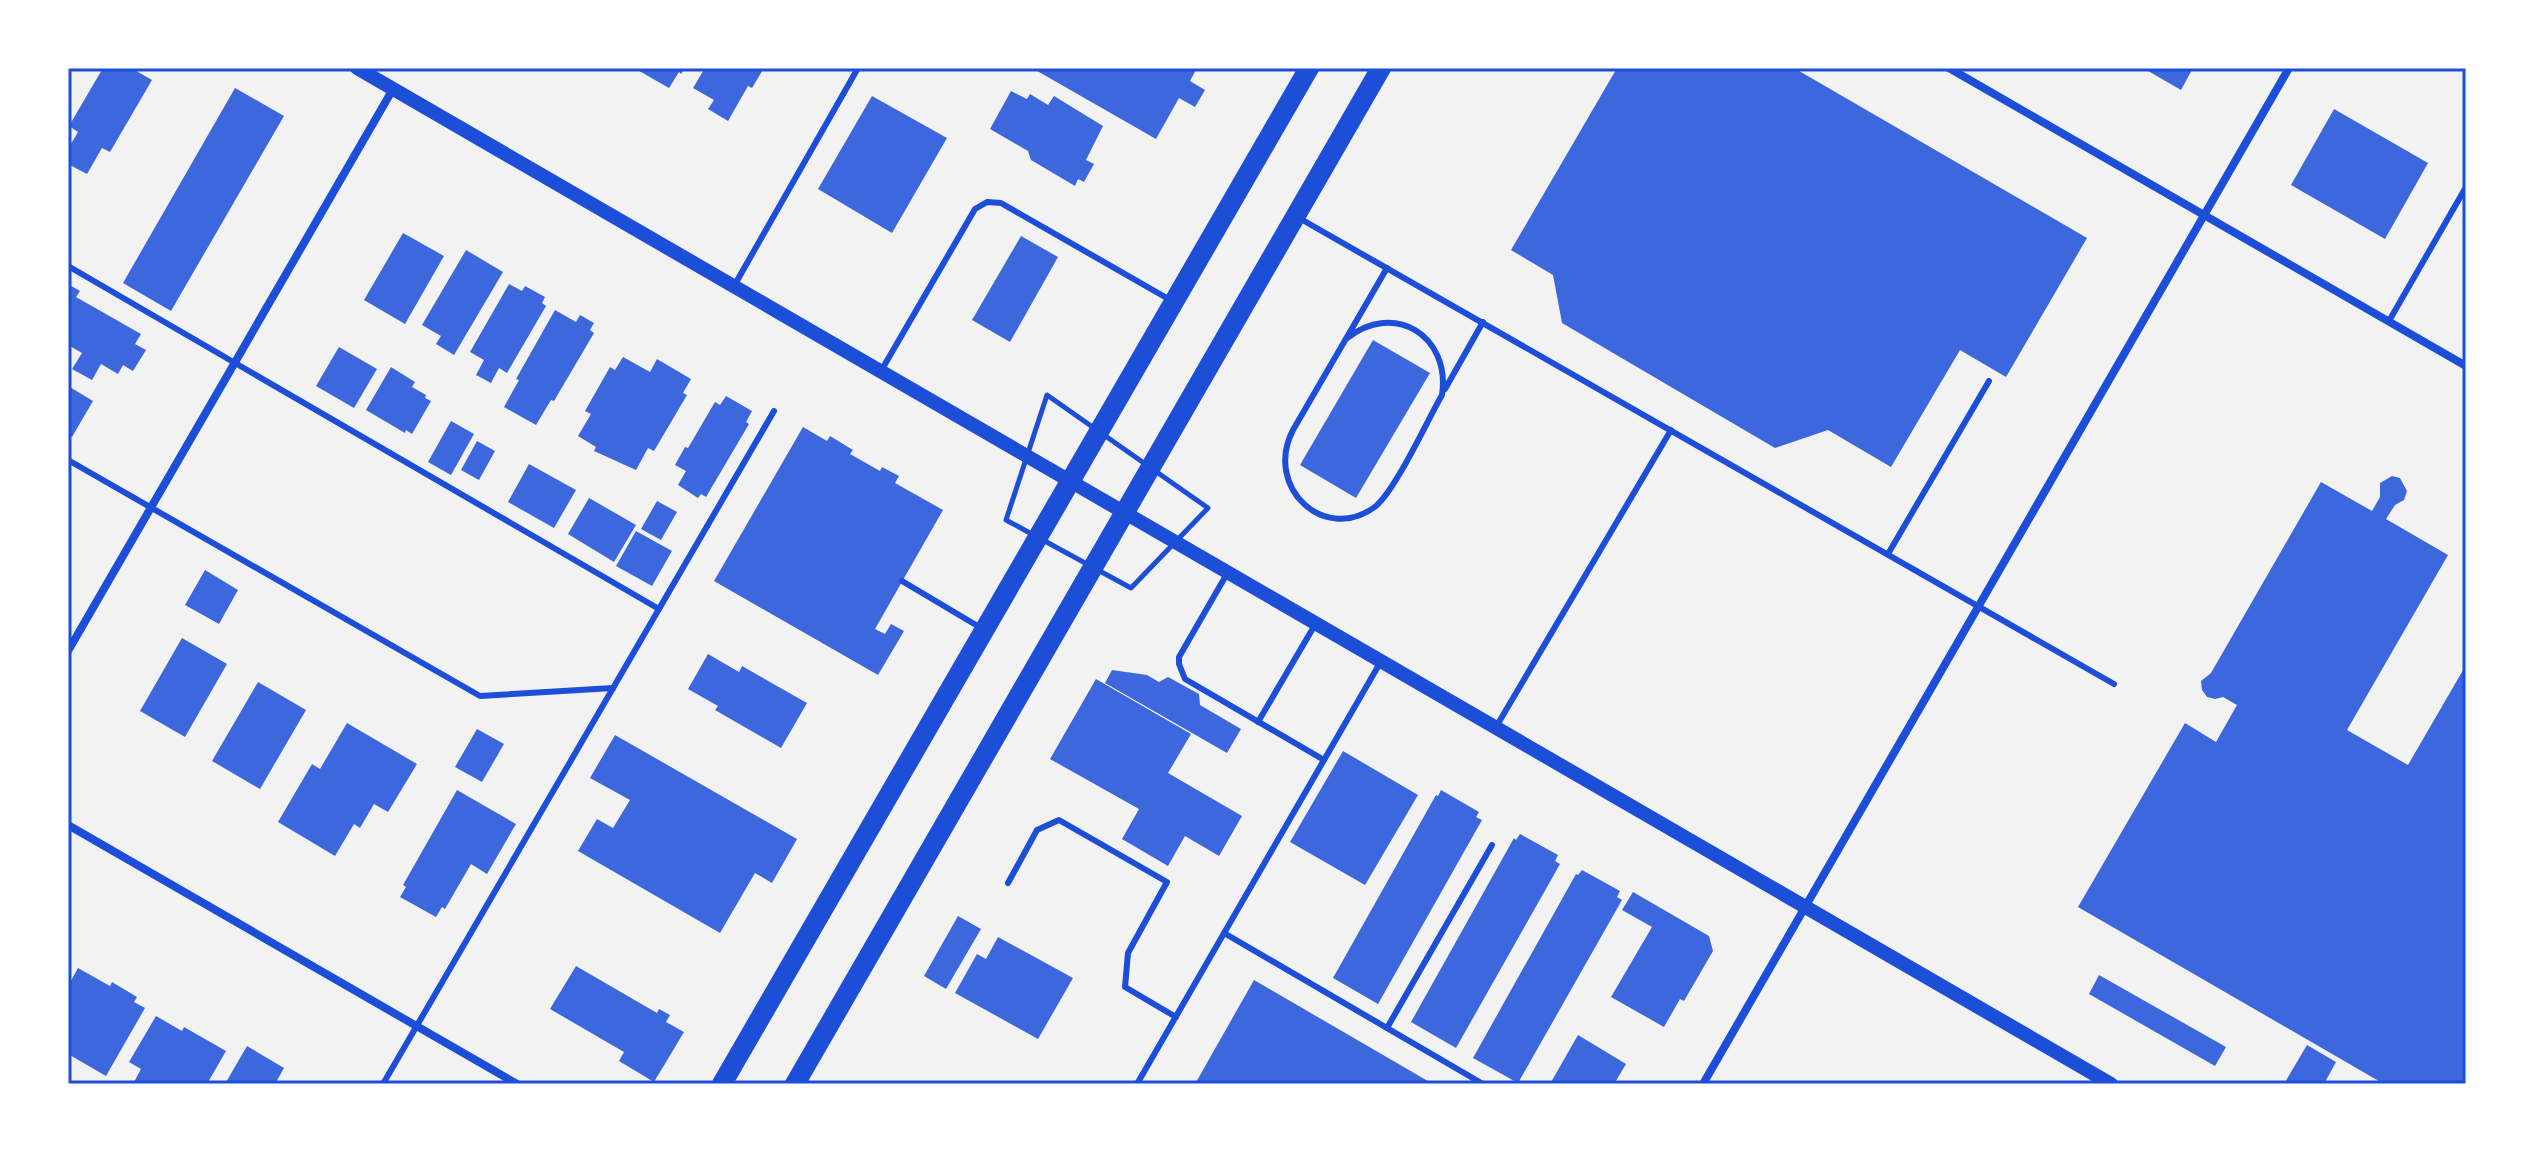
<svg xmlns="http://www.w3.org/2000/svg" width="2534" height="1152" font-family="Montserrat,sans-serif">
<style>
.building{fill:#3d67dc}
.lines{fill:none;stroke-linecap:round;stroke-linejoin:round}
.path{stroke:#1d4ed8;stroke-width:5}
.service{stroke:#1d4ed8;stroke-width:6}
.minor{stroke:#1d4ed8;stroke-width:8}
.tertiary{stroke:#1d4ed8;stroke-width:14}
.primary{stroke:#1d4ed8;stroke-width:20}
.neatline{fill:none;stroke:#1d4ed8;stroke-width:3}
</style>
<rect width="100%" height="100%" fill="#f2f2f2"/>
<!-- building -->
<g class="building">
<polygon points="103,68 131,68 152,80 110,152 102,148 87,174 68,164 68,149 78,132 69,126"/>
<polygon points="634,68 685,68 681,74 679,72 669,88"/>
<polygon points="705,68 764,68 752,88 748,86 728,121 708,109 714,100 693,88"/>
<polygon points="1032,68 1197,68 1190,81 1205,90 1195,107 1179,98 1156,139"/>
<polygon points="1617,68 1794,68 2087,238 2006,377 1960,350 1891,467 1828,430 1775,448 1562,323 1553,275 1511,250"/>
<polygon points="2143,68 2193,68 2181,90"/>
<polygon points="235,88 284,116 171,311 123,283"/>
<polygon points="1011,91 1027,99 1030,94 1048,105 1054,96 1103,126 1086,160 1094,164 1084,182 1078,179 1075,186 1031,160 1028,151 990,129"/>
<polygon points="872,96 947,138 892,233 818,189"/>
<polygon points="2334,109 2428,163 2385,239 2291,185"/>
<polygon points="403,233 444,256 405,324 364,300"/>
<polygon points="1021,236 1058,257 1010,342 972,320"/>
<polygon points="466,250 503,272 454,355 436,344 441,336 422,325"/>
<polygon points="68,284 80,291 76,297 141,334 135,344 146,350 133,371 123,365 118,374 101,364 92,380 72,369 82,353 68,345"/>
<polygon points="509,284 522,291 525,286 545,297 542,303 546,306 507,373 499,368 491,383 476,375 484,360 470,352"/>
<polygon points="555,310 576,322 580,315 594,323 590,330 594,333 554,401 551,400 536,425 504,407 519,380 516,379"/>
<polygon points="1373,340 1430,373 1356,498 1300,465"/>
<polygon points="339,347 377,369 354,408 316,386"/>
<polygon points="623,357 650,372 657,359 691,379 683,393 687,395 654,451 648,448 636,470 594,451 596,447 578,436 591,414 585,411 610,367 615,370"/>
<polygon points="391,367 415,382 412,387 426,395 425,398 431,401 412,434 406,430 405,433 366,410"/>
<polygon points="68,386 93,401 72,437 68,434"/>
<polygon points="726,396 752,411 746,422 749,424 706,497 701,494 698,498 678,485 686,471 675,465 685,447 688,448 715,402 720,405"/>
<polygon points="451,421 474,434 451,475 428,462"/>
<polygon points="803,427 827,441 830,436 853,450 850,454 880,471 882,467 899,476 895,483 943,510 875,629 885,634 891,624 904,631 878,675 714,581"/>
<polygon points="477,441 495,451 479,480 461,470"/>
<polygon points="529,464 576,490 554,528 508,502"/>
<polygon points="2392,476 2400,478 2407,491 2404,500 2395,505 2386,519 2448,555 2347,730 2408,765 2466,665 2466,1084 2384,1084 2078,907 2185,723 2216,742 2237,705 2223,697 2215,699 2207,697 2202,690 2201,681 2211,673 2321,482 2372,511 2380,497 2380,483"/>
<polygon points="589,498 636,525 614,562 568,534"/>
<polygon points="657,501 677,512 661,540 641,529"/>
<polygon points="636,531 672,551 652,586 616,566"/>
<polygon points="205,570 238,590 219,624 185,605"/>
<polygon points="182,638 227,664 185,737 140,711"/>
<polygon points="708,654 739,672 742,666 807,703 781,748 715,710 718,706 688,689"/>
<polygon points="1112,670 1147,675 1159,682 1168,677 1199,694 1200,705 1241,729 1227,753 1105,683"/>
<polygon points="1096,679 1191,734 1168,773 1242,816 1219,856 1185,836 1168,866 1122,839 1139,809 1050,759"/>
<polygon points="258,682 306,710 260,789 212,761"/>
<polygon points="347,723 417,764 388,812 374,804 360,828 354,824 335,856 278,822 312,764 320,769"/>
<polygon points="477,729 504,744 482,782 455,767"/>
<polygon points="615,735 797,839 772,883 755,873 720,933 578,851 597,819 613,828 630,800 590,778"/>
<polygon points="1343,751 1418,795 1365,885 1290,842"/>
<polygon points="457,790 516,824 487,874 471,864 445,909 442,907 436,917 400,897 406,887 403,885"/>
<polygon points="1441,790 1479,812 1476,817 1482,820 1378,1004 1333,978 1436,795 1438,796"/>
<polygon points="1520,834 1558,855 1555,861 1560,864 1456,1048 1411,1022 1514,838 1516,840"/>
<polygon points="1582,870 1620,891 1617,897 1622,900 1518,1083 1473,1058 1576,874 1578,875"/>
<polygon points="1633,892 1709,936 1713,951 1684,1001 1680,999 1664,1027 1611,997 1652,927 1622,910"/>
<polygon points="958,916 981,929 946,989 924,976"/>
<polygon points="998,937 1073,978 1038,1039 955,993 977,954 986,959"/>
<polygon points="576,966 657,1013 659,1009 670,1015 666,1022 684,1032 654,1082 619,1061 624,1052 550,1009"/>
<polygon points="78,968 110,986 112,982 137,997 134,1002 145,1008 106,1076 68,1054 68,986"/>
<polygon points="2099,975 2226,1047 2215,1066 2089,994"/>
<polygon points="1254,980 1433,1084 1195,1084"/>
<polygon points="156,1016 182,1031 184,1027 226,1051 207,1084 133,1084 141,1069 129,1062"/>
<polygon points="1578,1035 1626,1064 1614,1084 1550,1084"/>
<polygon points="2307,1045 2336,1062 2324,1084 2284,1084"/>
<polygon points="247,1046 284,1068 275,1084 225,1084"/>
</g>
<g class="lines">
<!-- path -->
<polygon class="path" points="1047,395 1208,508 1131,588 1006,520"/>
<!-- service -->
<g class="service">
<polyline points="1299,218 2114,684"/>
<polyline points="68,266 659,609"/>
<polyline points="734,286 858,68"/>
<polyline points="2389,321 2466,187"/>
<path d="M1346,339C1394,300 1451,336 1442,395C1427,421 1396,489 1376,506C1326,545 1263,488 1293,430L1387,268"/>
<polyline points="881,371 975,209 987,202 1001,203 1172,301"/>
<polyline points="1445,389 1483,322"/>
<polyline points="68,460 480,696 613,688"/>
<polyline points="1888,554 1989,381"/>
<polyline points="1228,572 1179,657 1179,664 1185,679 1324,760"/>
<polyline points="902,581 981,628"/>
<polyline points="1258,722 1316,623"/>
<polyline points="1496,727 1671,430"/>
<polyline points="1008,883 1037,830 1059,820 1167,882 1128,953 1125,987 1176,1017"/>
<polyline points="1224,933 1483,1084"/>
<polyline points="1387,1028 1492,845"/>
<polyline points="383,1084 774,411"/>
<polyline points="1137,1084 1380,663"/>
</g>
<!-- minor -->
<g class="minor">
<polyline points="1949,68 2466,366"/>
<polyline points="68,651 393,89"/>
<polyline points="68,825 517,1084"/>
<polyline points="1703,1084 2289,68"/>
</g>
<!-- tertiary -->
<polyline class="tertiary" points="357,68 2111,1084"/>
<!-- primary -->
<g class="primary">
<polyline points="722,1084 1309,68"/>
<polyline points="795,1084 1381,68"/>
</g>
</g>
<!-- border -->
<rect width="2534" height="1152" fill="none" stroke="#ffffff" stroke-width="140"/>
<rect x="70" y="70" width="2394" height="1012" class="neatline"/>
</svg>
